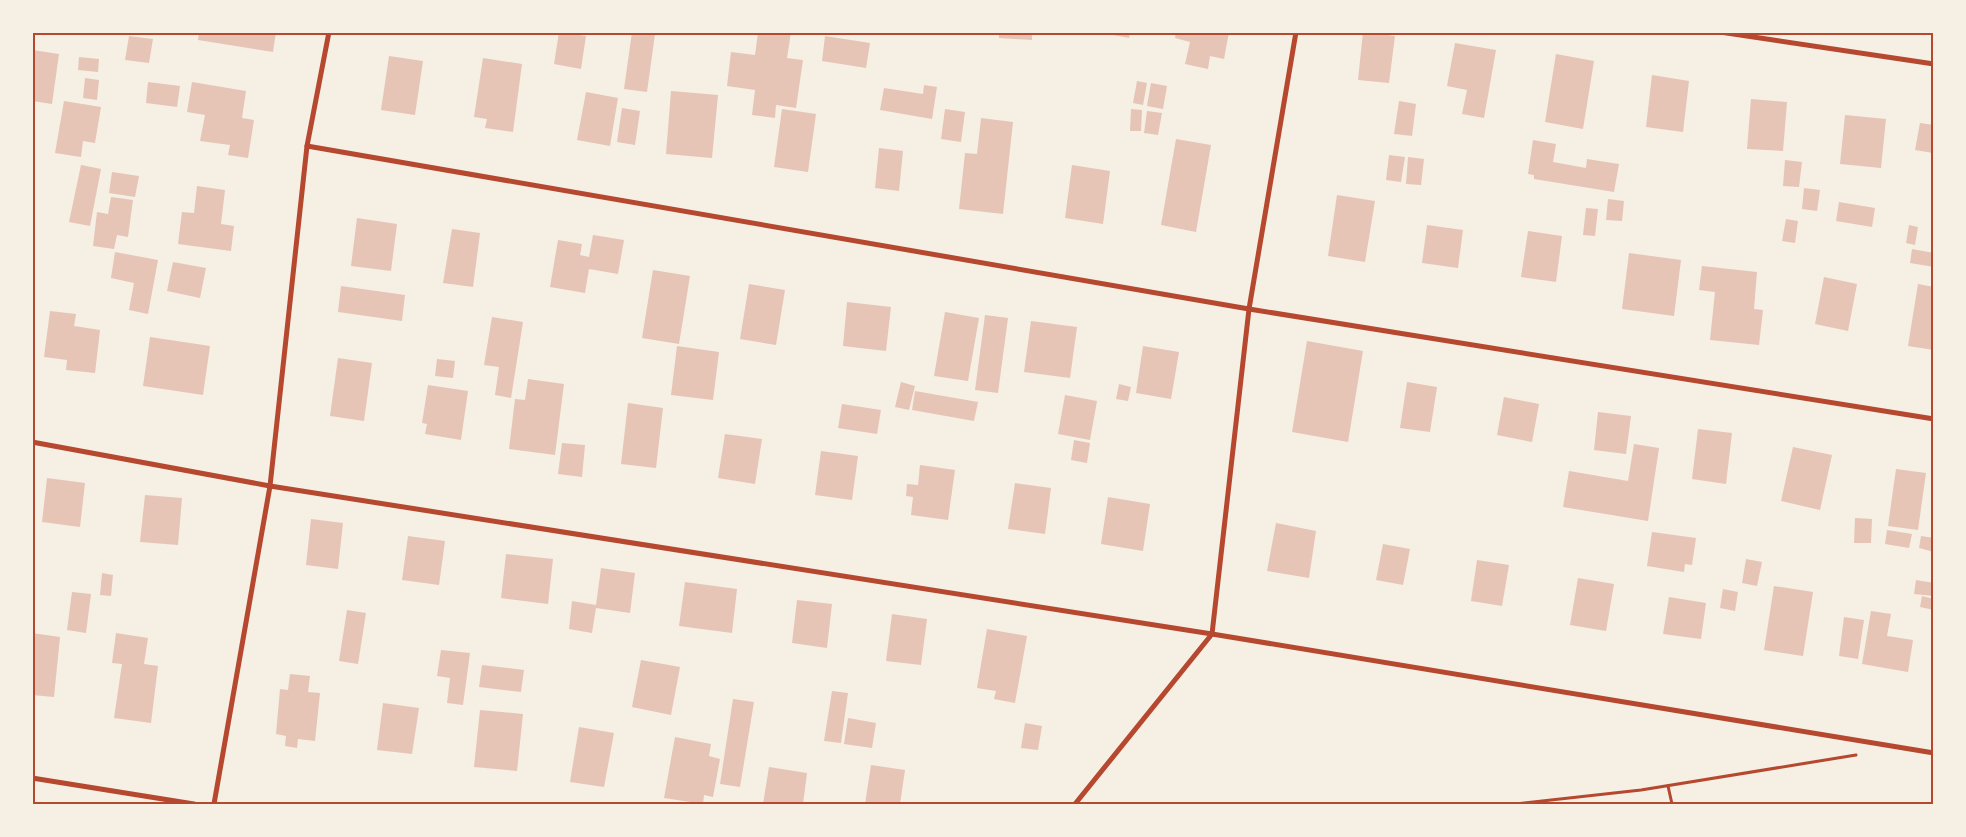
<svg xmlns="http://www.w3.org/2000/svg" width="1966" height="837" font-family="'DejaVu Sans',sans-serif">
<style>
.building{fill:#e6c5b7}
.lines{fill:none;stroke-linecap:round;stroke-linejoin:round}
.path{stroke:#b5482f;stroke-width:3}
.minor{stroke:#b5482f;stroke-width:5}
.neatline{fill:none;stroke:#b5482f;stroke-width:2}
</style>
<rect width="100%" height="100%" fill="#f6efe4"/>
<!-- building -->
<g class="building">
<polygon points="199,32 276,32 273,52 198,40"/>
<polygon points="559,32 586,36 581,69 554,64"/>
<polygon points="632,32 655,34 647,92 624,89"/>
<polygon points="758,32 791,32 787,58 803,60 796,108 776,105 775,118 752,115 755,90 727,86 731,52 755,55"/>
<polygon points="999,32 1032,32 1032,40 999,38"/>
<polygon points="1096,32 1130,32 1129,38"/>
<polygon points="1176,32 1229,32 1224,59 1210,56 1208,69 1185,64 1190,42 1175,38"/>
<polygon points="1363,32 1395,36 1389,83 1358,80"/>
<polygon points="129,36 153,39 149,63 125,60"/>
<polygon points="825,36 870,43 866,68 822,61"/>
<polygon points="1455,43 1496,50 1484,118 1462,114 1467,90 1447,86"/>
<polygon points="32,50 59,54 52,104 32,101"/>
<polygon points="1556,54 1594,61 1583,129 1545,122"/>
<polygon points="389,56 423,61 415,115 381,110"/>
<polygon points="79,57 99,59 98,72 78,70"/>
<polygon points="483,58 522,64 513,132 485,128 487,119 474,117"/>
<polygon points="1652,75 1689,81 1683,132 1646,127"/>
<polygon points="85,78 99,80 97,100 83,98"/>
<polygon points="1137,81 1147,83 1143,105 1133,103"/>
<polygon points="148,82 180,86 177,107 146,103"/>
<polygon points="192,82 246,91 242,118 254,120 248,158 228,155 230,145 200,141 205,115 187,112"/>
<polygon points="1151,83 1167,86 1163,109 1147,106"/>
<polygon points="924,85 937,87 932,119 880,110 884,88 923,94"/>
<polygon points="671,91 718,95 712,158 666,154"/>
<polygon points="586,92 618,98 610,146 577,140"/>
<polygon points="1751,99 1787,102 1783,151 1747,149"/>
<polygon points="64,101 101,107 95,143 83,141 81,157 55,153"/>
<polygon points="1399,101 1416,104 1412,136 1394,134"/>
<polygon points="622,108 640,111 635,145 617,142"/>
<polygon points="782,109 816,114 808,172 774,167"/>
<polygon points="945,109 965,112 961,142 941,139"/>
<polygon points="1131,109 1142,110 1141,131 1130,131"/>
<polygon points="1147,111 1162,113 1158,135 1144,133"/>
<polygon points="1845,115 1886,119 1881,168 1840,164"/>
<polygon points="981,118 1013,122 1003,214 959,209 965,153 977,154"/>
<polygon points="1920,123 1934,125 1933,153 1915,150"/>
<polygon points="1176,139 1211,145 1196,232 1161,225"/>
<polygon points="1533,140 1556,144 1553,162 1586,168 1587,159 1619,164 1614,192 1534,179 1534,175 1528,174"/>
<polygon points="879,148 903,151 899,191 875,188"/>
<polygon points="1389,155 1405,157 1401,182 1386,180"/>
<polygon points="1408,157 1424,159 1421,185 1406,184"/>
<polygon points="1785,160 1802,162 1799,187 1783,186"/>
<polygon points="81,165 101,169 90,226 69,222"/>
<polygon points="1072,165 1110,171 1103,224 1065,218"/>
<polygon points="112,172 139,176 135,197 109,193"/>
<polygon points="197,186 225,190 221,224 234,226 231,251 178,244 182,212 194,213"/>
<polygon points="1804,188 1820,190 1817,211 1802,209"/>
<polygon points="1337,195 1375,201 1365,262 1328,256"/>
<polygon points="111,197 133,200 128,237 117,235 114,249 93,246 97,212 108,214"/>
<polygon points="1608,199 1624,201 1622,221 1606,220"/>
<polygon points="1839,202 1875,208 1872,227 1836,221"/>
<polygon points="1586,208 1598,209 1595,236 1583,235"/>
<polygon points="357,218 397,224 391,271 351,266"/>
<polygon points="1786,219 1798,221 1795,243 1782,241"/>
<polygon points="1427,225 1463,230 1458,268 1422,263"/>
<polygon points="1909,225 1918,227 1915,245 1906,243"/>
<polygon points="452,229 480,233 473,287 443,283"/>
<polygon points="1528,231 1562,236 1556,282 1521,277"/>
<polygon points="593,235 624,240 618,274 589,269 585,293 550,287 558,240 582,244 580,255 589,257"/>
<polygon points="1912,249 1934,253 1934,267 1910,263"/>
<polygon points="115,252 158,260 148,314 129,310 134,283 111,278"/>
<polygon points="1629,253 1681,260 1674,316 1622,309"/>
<polygon points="173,262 206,268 200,298 167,291"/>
<polygon points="1702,266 1757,272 1754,309 1763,310 1759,345 1710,340 1715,292 1699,290"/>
<polygon points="653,270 690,276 679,344 642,338"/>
<polygon points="1824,277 1857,284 1848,331 1815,324"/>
<polygon points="749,284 785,290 776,345 740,339"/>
<polygon points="1918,284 1934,287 1934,350 1908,346"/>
<polygon points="341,286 405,295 402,321 338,312"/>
<polygon points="847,302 891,307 886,351 843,346"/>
<polygon points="50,311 76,314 74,326 100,330 95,373 66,370 67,360 44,357"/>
<polygon points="945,312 979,318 968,381 934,376"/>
<polygon points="985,315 1008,318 998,393 975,390"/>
<polygon points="492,317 523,322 511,398 495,395 499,367 484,365"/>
<polygon points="1031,321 1077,327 1070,378 1024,372"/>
<polygon points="150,337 210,346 203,395 143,386"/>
<polygon points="1307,341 1363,351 1348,442 1292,432"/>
<polygon points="677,346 719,352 713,400 671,395"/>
<polygon points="1143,346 1179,352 1171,399 1136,393"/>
<polygon points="338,358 372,363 364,421 330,416"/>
<polygon points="437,359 455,361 453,378 435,376"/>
<polygon points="528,379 564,384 555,455 509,449 515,399 525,400"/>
<polygon points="901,382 915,386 909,410 895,407"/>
<polygon points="1407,382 1437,387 1430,432 1400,428"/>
<polygon points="1119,384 1131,387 1128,401 1116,399"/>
<polygon points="428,385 468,391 461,440 425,434 427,424 422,423"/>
<polygon points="915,391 978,402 974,421 912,410"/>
<polygon points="1065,395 1097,401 1090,440 1058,434"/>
<polygon points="1504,397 1539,404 1532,442 1497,435"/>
<polygon points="628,403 663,408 656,468 621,464"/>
<polygon points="842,404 881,410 877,434 838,428"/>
<polygon points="1598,412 1631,416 1626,454 1594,450"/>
<polygon points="1698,429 1732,433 1726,484 1692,479"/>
<polygon points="725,434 762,439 755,484 718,478"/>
<polygon points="1074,440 1090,443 1087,463 1071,460"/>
<polygon points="562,443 585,445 582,477 558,474"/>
<polygon points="1634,444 1659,448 1648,521 1563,507 1569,471 1628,481"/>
<polygon points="1793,447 1832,455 1820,510 1781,501"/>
<polygon points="821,451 858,456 852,500 815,495"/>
<polygon points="920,465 955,470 948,520 911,515 913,497 906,496 907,484 918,485"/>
<polygon points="1896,469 1926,473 1918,530 1888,526"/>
<polygon points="47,478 85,483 80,527 42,522"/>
<polygon points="1015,483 1051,488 1045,534 1008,529"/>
<polygon points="145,495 182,498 178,545 140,542"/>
<polygon points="1108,497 1150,504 1143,551 1101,544"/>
<polygon points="1855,518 1872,519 1871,543 1854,543"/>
<polygon points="311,519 343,523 338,569 306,565"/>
<polygon points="1276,523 1316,531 1309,578 1267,571"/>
<polygon points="1887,530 1912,534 1909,548 1885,544"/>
<polygon points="1652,532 1696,538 1692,565 1685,564 1684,572 1647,566"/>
<polygon points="408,536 445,541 439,585 402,580"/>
<polygon points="1921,536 1934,538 1934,552 1919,548"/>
<polygon points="1383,544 1410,549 1403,585 1376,580"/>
<polygon points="506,554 553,559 548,604 501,598"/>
<polygon points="1746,559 1762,562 1757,586 1742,583"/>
<polygon points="1477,560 1509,565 1502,606 1471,601"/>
<polygon points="601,568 635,573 630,613 596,608 592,633 569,629 572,601 596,605"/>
<polygon points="102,573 113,575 111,596 100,595"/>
<polygon points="1578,578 1614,584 1606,631 1570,625"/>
<polygon points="1916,580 1934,583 1934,596 1914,594"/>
<polygon points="685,582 737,589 732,633 679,626"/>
<polygon points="1774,586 1813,592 1803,656 1764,650"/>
<polygon points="1723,589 1738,592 1735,611 1720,608"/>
<polygon points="72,592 91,594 86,633 67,630"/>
<polygon points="1922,596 1934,599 1934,610 1920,607"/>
<polygon points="1669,597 1706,603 1701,639 1663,634"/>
<polygon points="797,600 832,604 827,648 792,643"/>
<polygon points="347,610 366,613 358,664 339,661"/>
<polygon points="1871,611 1891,614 1887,636 1913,640 1908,672 1862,664"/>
<polygon points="892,614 927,619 921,665 886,661"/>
<polygon points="1844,617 1864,620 1858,659 1839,656"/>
<polygon points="987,629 1027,636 1015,703 994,699 996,691 977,688"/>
<polygon points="32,633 60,637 54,697 32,695"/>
<polygon points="116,633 148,638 144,664 158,666 151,723 114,718 122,664 112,663"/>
<polygon points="441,650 470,653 463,705 447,703 450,678 437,676"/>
<polygon points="641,660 680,667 671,715 632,707"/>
<polygon points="482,665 524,670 521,692 479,687"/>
<polygon points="290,674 310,676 308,692 320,693 315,741 298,739 297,748 285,746 286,736 276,734 280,689 288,690"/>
<polygon points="832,691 848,693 841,743 824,741"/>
<polygon points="733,699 754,702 740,787 720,784"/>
<polygon points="383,703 419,708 412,754 377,750"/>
<polygon points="480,710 523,714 517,771 474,767"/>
<polygon points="848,718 876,723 872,748 844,744"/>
<polygon points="1025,723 1042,726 1038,750 1021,748"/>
<polygon points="579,727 614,733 604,787 570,782"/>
<polygon points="675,737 711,744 709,756 720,759 713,797 704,795 703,804 664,798"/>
<polygon points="871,765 905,770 900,804 865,804"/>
<polygon points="769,767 807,773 803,804 763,804"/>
</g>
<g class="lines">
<!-- path -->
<g class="path">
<polyline points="1668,786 1672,804"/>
<polyline points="1516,804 1641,790 1856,755"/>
</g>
<!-- minor -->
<g class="minor">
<polyline points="1720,32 1934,64"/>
<polyline points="307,146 1249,309 1934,419"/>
<polyline points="32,442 270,486 1212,634 1934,753"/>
<polyline points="32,778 194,804"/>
<polyline points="214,804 270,486 307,146 329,32"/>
<polyline points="1075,804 1212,634 1249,309 1296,32"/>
</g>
</g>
<!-- border -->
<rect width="1966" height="837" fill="none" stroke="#f6efe4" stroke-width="68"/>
<rect x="34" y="34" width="1898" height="769" class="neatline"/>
</svg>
